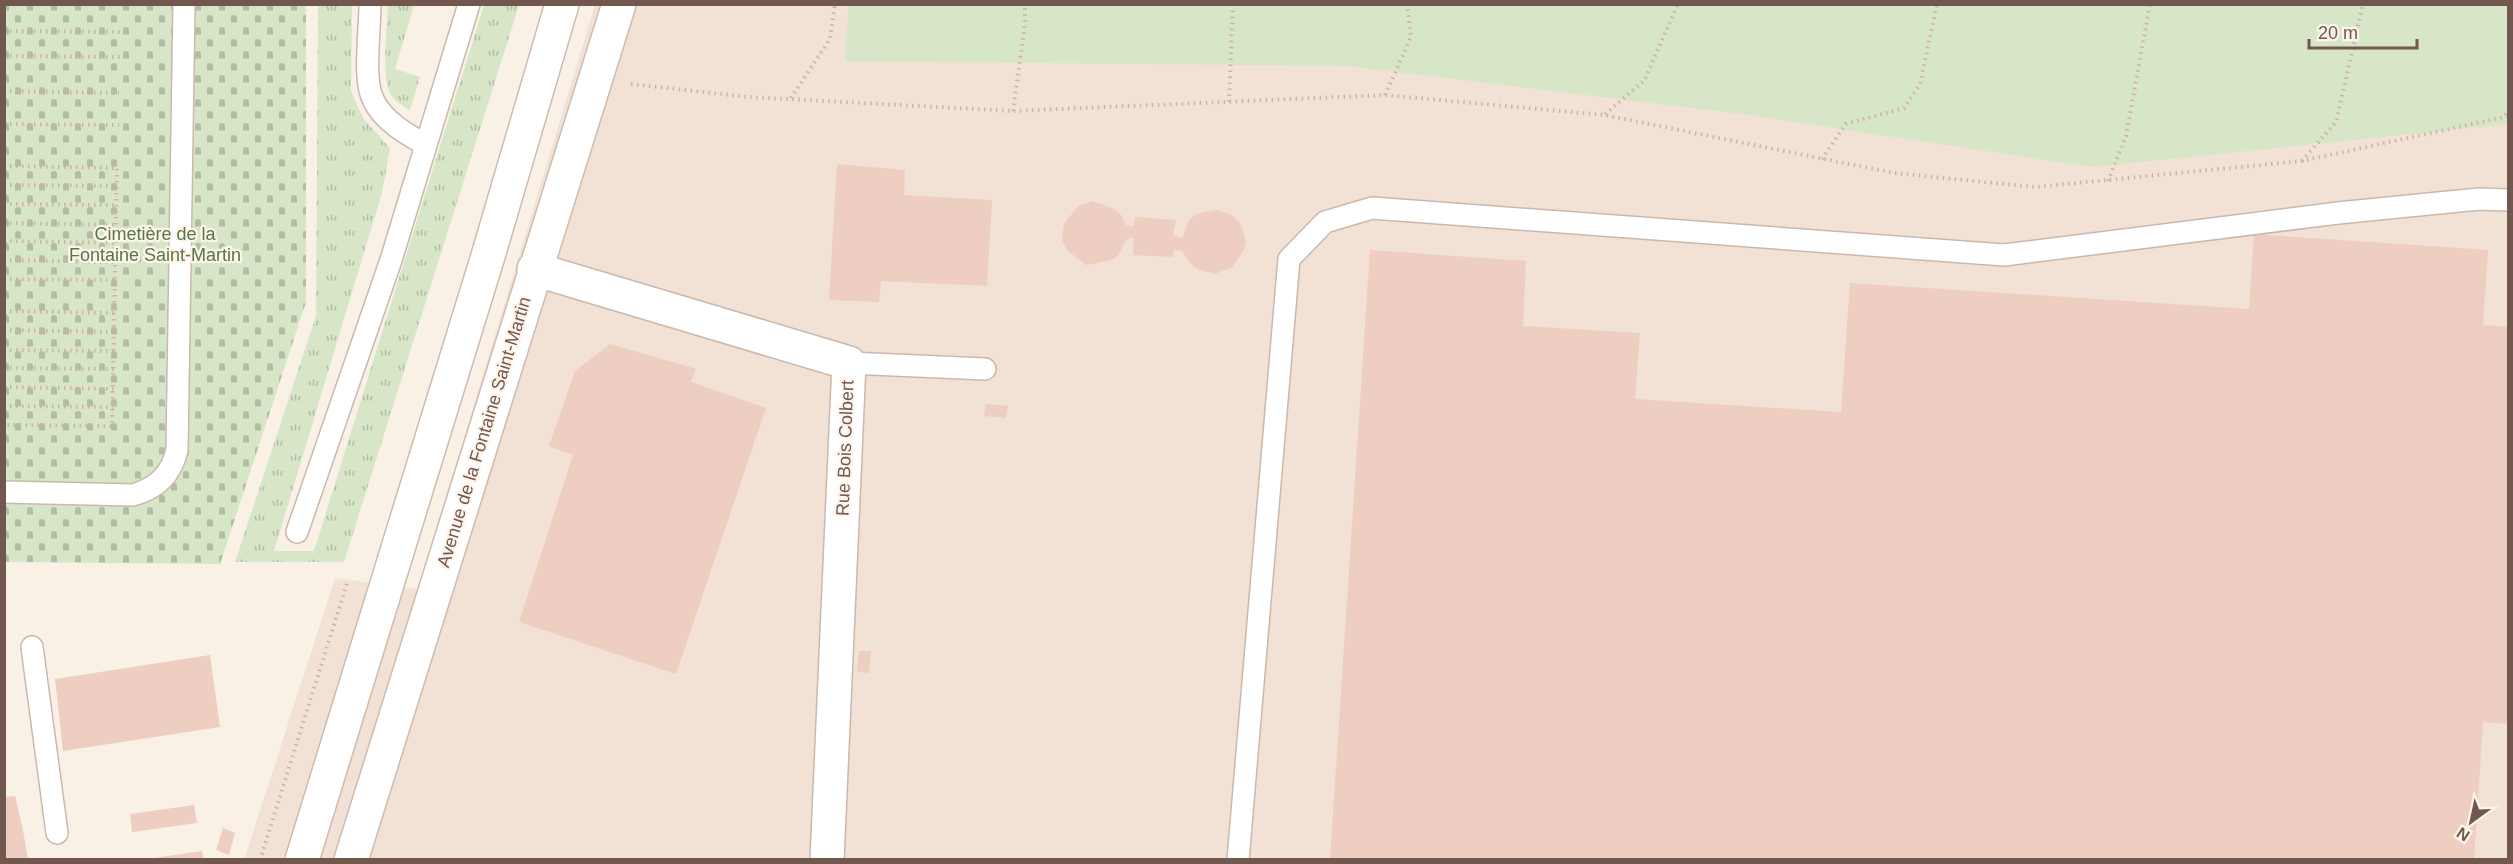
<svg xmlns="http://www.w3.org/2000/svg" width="2513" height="864" font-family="Helvetica,sans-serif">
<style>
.residential{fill:#f1e2d5}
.grass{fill:url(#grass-tufts)}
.cemetery{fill:url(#cemetery-stones)}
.garden{fill:#d6e6c6}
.building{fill:#edcec0}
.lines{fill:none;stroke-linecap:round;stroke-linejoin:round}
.service-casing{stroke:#cbb8ad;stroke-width:24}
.minor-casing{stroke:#cbb8ad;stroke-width:36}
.secondary-casing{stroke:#cfbaae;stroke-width:36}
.path{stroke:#d2b1a3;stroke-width:4;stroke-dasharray:1.5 4.5;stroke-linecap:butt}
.service{stroke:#fff;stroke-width:21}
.minor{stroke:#fff;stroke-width:33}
.secondary{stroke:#fff;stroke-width:33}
.labels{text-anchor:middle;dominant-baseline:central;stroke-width:4.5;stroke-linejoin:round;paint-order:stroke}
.park-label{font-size:18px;fill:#587646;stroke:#fdf5ec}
.street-label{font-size:18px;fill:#71574d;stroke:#fdf5ec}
</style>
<defs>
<pattern id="grass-tufts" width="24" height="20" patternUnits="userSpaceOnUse" patternTransform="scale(1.5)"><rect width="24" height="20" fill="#d6e6c6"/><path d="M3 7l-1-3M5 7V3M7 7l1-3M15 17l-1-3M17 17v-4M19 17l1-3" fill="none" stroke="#b2bda3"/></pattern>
<pattern id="cemetery-stones" width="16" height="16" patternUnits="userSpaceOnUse" patternTransform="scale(1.5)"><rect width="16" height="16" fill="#d6e6c6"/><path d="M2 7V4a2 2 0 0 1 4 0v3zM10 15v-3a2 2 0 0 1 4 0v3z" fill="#b2bda3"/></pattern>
</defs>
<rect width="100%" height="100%" fill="#faf1e6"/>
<!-- residential -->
<polygon class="residential" points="595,5 2508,5 2508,859 244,860 335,578 418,589"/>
<!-- grass -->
<g class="grass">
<polygon points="318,5 352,5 351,91 363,118 390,148 382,193 274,551 314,551 484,5 519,5 344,562 235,562 316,316"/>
<path d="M388,5H414L395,69L420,77L410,110C402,106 393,100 389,91C382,73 387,26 388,5Z"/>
</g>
<!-- cemetery -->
<polygon class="cemetery" points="5,5 306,5 306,302 220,564 5,562"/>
<!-- garden -->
<polygon class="garden" points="849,4 2508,5 2508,124 2092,167 1742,114 1348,66 845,61"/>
<!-- building -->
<g class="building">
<polygon points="837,164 905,170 904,195 992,200 987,286 881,281 879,302 829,300"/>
<polygon points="1093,201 1115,209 1121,215 1126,225 1134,226 1135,217 1176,220 1173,235 1182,238 1189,220 1196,214 1216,210 1230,214 1239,222 1243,231 1246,242 1244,250 1232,267 1215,274 1197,269 1189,262 1182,251 1174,250 1173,257 1133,255 1134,238 1127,239 1118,255 1112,260 1086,265 1067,250 1062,239 1064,224 1078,206"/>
<polygon points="2254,234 2488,250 2483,325 2508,327 2508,724 2483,722 2474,860 1330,860 1370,250 1526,261 1523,326 1640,333 1635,399 1841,412 1850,283 2249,309"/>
<polygon points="610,344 696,369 691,382 766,408 676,674 519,622 573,455 549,446 575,371"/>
<polygon points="986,404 1008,406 1006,418 984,416"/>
<polygon points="859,651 871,651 869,673 857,672"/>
<polygon points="210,655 220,727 63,751 55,679"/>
<polygon points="15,796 23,830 28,860 4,860 4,797"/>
<polygon points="194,805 197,823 132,832 130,814"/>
<polygon points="223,828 235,833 229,855 216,850"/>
<polygon points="202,851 204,860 154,860 154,858"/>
</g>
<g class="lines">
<!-- service casing -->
<g class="service-casing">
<g id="service">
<path d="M370,4C370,28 364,73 371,94C378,117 405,134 425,144"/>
<polyline points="849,363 985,369"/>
<path d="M4,492L133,495C157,488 171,475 177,450L184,4"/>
<polyline points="297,532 391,260 469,4"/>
<polyline points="32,647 57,833"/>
<polyline points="1238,860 1289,259 1325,222 1372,208 2004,255 2338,213 2479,199 2508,200"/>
</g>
</g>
<!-- minor casing -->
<g class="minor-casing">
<polyline id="minor" points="534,269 849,363 827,860"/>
</g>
<!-- secondary casing -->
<g class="secondary-casing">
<g id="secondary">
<polyline points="302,860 488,256 562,4"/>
<polyline points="351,860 619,4"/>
</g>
</g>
<!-- path -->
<g class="path">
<polyline points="4,31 121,32"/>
<polyline points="4,56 120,57"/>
<polyline points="631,84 749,97 1013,111 1385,95 1604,115 1894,173 2035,187 2302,161 2504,117 2508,111"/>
<polyline points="4,91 119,93"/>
<polyline points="1385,95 1411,37 1407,4"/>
<polyline points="791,98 830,39 835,4"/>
<polyline points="1229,102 1233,4"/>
<polyline points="1013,111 1025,25 1025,4"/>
<polyline points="1605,114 1644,81 1678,4"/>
<polyline points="4,124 119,125"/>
<polyline points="1822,159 1846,124 1904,108 1920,84 1937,4"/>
<polyline points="2302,161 2336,122 2363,4"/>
<polyline points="4,166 117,168 112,426 4,425"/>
<polyline points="2108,181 2126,136 2150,4"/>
<polyline points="4,185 116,186"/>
<polyline points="4,204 116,205"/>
<polyline points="4,223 116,225"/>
<polyline points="4,241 115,243"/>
<polyline points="4,260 115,262"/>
<polyline points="4,279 115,280"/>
<polyline points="4,311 114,313"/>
<polyline points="4,330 114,332"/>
<polyline points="4,350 113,351"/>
<polyline points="4,368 114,369"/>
<polyline points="4,387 113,389"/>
<polyline points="4,406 113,407"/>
<polyline points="260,860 348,580"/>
</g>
<!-- service -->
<use href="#service" class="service"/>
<!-- minor -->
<use href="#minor" class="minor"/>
<!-- secondary -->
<use href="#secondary" class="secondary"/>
</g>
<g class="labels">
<!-- park labels -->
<g class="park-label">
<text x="155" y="234">Cimetière de la<tspan x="155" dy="21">Fontaine Saint-Martin</tspan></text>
</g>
<!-- street labels -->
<g class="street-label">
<text transform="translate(484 432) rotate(-73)">Avenue de la Fontaine Saint-Martin</text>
<text transform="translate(845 448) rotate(-88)">Rue Bois Colbert</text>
</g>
</g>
<!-- border -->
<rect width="2513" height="864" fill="none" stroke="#71574d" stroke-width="12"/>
<!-- north arrow -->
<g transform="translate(2471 822) rotate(213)" stroke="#fdf5ec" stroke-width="4.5" paint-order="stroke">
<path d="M0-4.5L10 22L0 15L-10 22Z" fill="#71574d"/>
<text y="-9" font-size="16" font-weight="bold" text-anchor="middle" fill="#71574d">N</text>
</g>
<!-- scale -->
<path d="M2309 39v9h108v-9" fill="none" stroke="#71574d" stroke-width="3"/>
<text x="2318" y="39" font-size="18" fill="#71574d" stroke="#fdf5ec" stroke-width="4.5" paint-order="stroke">20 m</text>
</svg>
